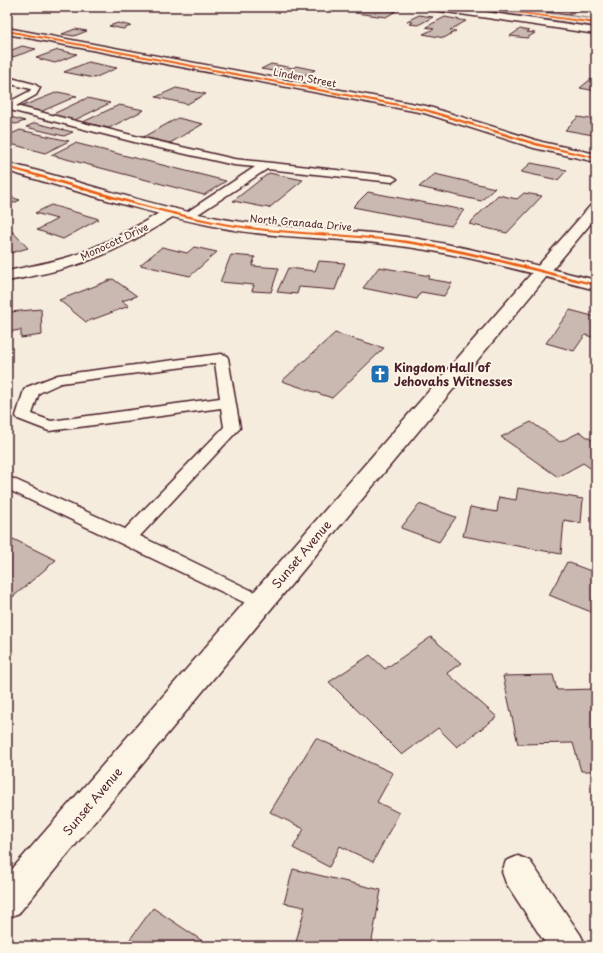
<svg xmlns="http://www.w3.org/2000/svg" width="603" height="953" font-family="'Playpen Sans',sans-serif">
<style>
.green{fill:#dbcec4;stroke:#927678}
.building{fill:#cab9b1;stroke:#4a1f2b}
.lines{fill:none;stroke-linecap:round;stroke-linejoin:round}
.service-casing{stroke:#4a1f2b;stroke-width:3}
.minor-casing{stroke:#4a1f2b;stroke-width:3}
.tertiary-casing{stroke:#4a1f2b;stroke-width:3}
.secondary-casing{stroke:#4a1f2b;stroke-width:3}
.service{fill:#fcf5e5;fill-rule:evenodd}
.minor{fill:#fcf5e5;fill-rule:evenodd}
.tertiary{fill:#fcf5e5;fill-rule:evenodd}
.secondary{fill:#fcf5e5;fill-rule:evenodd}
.cycleway-casing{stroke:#fcf5e5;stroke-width:2}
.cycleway{fill:#e8590c;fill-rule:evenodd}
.labels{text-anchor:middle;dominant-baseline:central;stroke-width:4;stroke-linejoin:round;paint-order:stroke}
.far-street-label{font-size:10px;fill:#4a1f2b;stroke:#fcf5e5}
.poi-label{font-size:12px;font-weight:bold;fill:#4a1f2b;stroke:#fcf5e5;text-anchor:start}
.street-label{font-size:12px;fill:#4a1f2b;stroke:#fcf5e5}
</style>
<rect width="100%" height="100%" fill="#f5ecde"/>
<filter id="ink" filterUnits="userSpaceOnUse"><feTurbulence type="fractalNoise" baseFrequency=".025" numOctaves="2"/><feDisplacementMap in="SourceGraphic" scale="8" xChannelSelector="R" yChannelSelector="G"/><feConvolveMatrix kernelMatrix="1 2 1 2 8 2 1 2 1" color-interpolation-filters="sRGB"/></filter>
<g filter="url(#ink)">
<!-- green -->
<polygon class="green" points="462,7 509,7 596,19 596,27"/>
<!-- building -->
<g class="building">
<polygon points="369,7 396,11 386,17 355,13"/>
<polygon points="541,7 574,7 580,8 571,15 537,11"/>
<polygon points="419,15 433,17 418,25 409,24 413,22 407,21"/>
<polygon points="445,17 466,21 450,30 456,31 444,38 423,34 434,29 426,27"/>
<polygon points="118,23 131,26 123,29 109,26"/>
<polygon points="75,29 87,31 74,36 62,34"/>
<polygon points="520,29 529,31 527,32 535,33 527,38 510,36"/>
<polygon points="22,46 36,49 13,57 7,56 7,52"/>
<polygon points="58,50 77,54 55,63 36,58"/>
<polygon points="88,62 117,68 94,78 64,72"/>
<polygon points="271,64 293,68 296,66 315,70 303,76 261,69"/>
<polygon points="591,79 596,80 596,91 580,88"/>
<polygon points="176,88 206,94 187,104 156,97"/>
<polygon points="58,92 77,96 40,112 20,107"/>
<polygon points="87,98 110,103 75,120 51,115"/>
<polygon points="119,105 144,110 109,128 83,122"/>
<polygon points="7,116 25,121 16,124 7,122"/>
<polygon points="578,117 596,120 596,124 593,127 596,128 596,132 593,135 565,130"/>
<polygon points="178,118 203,124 170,143 143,137"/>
<polygon points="35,123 73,132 64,136 26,127"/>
<polygon points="20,130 69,141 45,153 7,143 7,136"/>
<polygon points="75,143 226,181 204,195 51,155"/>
<polygon points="531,163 567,170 558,180 521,172"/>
<polygon points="269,173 303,180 269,208 233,201"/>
<polygon points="435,174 495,188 481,201 419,187"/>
<polygon points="368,192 464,210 451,226 353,207"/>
<polygon points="524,193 542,196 507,233 469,224 498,195 517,199"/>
<polygon points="7,196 20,200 7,206"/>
<polygon points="51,205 99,219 63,239 37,230 57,219 35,213"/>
<polygon points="8,227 28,248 7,254"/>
<polygon points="162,247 187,253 194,247 217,252 190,276 140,265"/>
<polygon points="231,255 255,257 252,266 279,268 271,292 252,291 254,285 220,282"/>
<polygon points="319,261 345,263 335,290 299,287 297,294 277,292 288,268 315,271"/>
<polygon points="379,267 430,276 428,279 452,283 444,296 421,292 417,299 363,288"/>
<polygon points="113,279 137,296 122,301 129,306 86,322 59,300"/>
<polygon points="7,302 10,302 10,312 41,309 42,335 21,338 21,330 7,332"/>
<polygon points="570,310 596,317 596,338 585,335 574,351 546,343"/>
<polygon points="335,333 384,348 332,398 282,381"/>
<polygon points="531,422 560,442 580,432 596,443 596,472 583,463 558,477 501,437"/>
<polygon points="518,488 583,499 581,523 564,520 561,554 463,536 470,507 497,512 499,497 516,500"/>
<polygon points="419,504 456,517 439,542 401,528"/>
<polygon points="7,536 56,560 7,602"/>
<polygon points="567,562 596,573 596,614 549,595"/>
<polygon points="431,637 461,663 447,673 497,717 457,747 438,728 402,755 329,682 370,655 385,669"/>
<polygon points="553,675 557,690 596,689 596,771 581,771 573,743 518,744 503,676"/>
<polygon points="316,738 393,773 377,802 399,813 373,862 340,846 329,867 293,848 304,829 270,812"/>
<polygon points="293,869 381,890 371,946 295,946 305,907 284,903"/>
<polygon points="153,908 210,946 125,946"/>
</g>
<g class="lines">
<!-- service casing -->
<g class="service-casing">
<g id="service">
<polygon points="7,77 34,84 40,88 36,95 16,106 143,138 234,159 392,176 397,179 392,182 267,169 192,218 184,218 182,216 184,214 255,167 234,165 142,144 10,110 7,107 7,103 30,91 31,89 7,83"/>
<path d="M221,354L226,355L228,358L240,428L140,536L267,598L270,603L267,608L260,610L7,489V476L125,529L224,427L221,408L49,431L18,419L16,416L24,390L27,387L58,375ZM215,363L220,398L51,421L32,414L39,393L61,383Z"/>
</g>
</g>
<!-- minor casing -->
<g class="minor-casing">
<g id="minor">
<polygon points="429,7 451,7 596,28 596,34 433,10"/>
<polygon points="7,28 426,106 542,142 596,154 596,162 534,148 424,113 7,34"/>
<path d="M171,208L176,209L178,212L176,215C148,232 120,249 90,260C63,270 35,276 7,281V271C31,266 55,262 78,254C109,242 138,226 166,209Z"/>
<polygon points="518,856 530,861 580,934 586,946 547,946 506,883 502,872 506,861"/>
</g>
</g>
<!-- tertiary casing -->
<g class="tertiary-casing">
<path id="tertiary" d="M7,163C77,180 146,205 218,218C275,229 334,228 392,235C461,244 528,264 596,280V290C529,273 461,253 392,245C334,237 275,239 218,227C146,213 77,191 7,171Z"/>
</g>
<!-- secondary casing -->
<g class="secondary-casing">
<polygon id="secondary" points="596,204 596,217 19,913 7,918 7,875 591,205"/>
</g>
<!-- service -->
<use href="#service" class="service"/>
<!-- minor -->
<use href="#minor" class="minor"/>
<!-- tertiary -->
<use href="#tertiary" class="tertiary"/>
<!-- secondary -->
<use href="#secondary" class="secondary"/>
<!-- cycleway casing -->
<g class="cycleway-casing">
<g id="cycleway">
<polygon points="475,7 482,7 596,22 596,24"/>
<polygon points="7,30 426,109 540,144 596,157 596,159 538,146 425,111 7,32"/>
<path d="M7,166C77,184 146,208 218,222C275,233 334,232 392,239C461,247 528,267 596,284V286C528,270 461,250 392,241C334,234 275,235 218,224C146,210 77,188 7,168Z"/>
</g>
</g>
<!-- cycleway -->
<use href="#cycleway" class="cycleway"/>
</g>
</g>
<!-- icons -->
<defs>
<g id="church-square" transform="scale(1)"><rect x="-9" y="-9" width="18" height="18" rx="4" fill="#1f6fb2" stroke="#fcf5e5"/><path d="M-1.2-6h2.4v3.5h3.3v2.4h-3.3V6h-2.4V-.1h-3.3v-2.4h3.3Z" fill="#fff"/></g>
</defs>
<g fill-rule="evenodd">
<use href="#church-square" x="380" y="374"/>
</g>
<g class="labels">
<!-- far-street labels -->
<g class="far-street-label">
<text transform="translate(305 77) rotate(11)">Linden Street</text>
<text transform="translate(301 222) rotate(5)">North Granada Drive</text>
<text transform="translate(114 241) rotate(-25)">Monocott Drive</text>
</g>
<!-- poi labels -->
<g class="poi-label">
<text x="394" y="367">Kingdom Hall of<tspan x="394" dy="14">Jehovahs Witnesses</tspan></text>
</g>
<!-- street labels -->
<g class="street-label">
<text transform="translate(301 554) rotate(-50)">Sunset Avenue</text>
<text transform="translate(92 801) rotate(-50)">Sunset Avenue</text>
</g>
</g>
<!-- margin -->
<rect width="603" height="953" fill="none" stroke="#fcf5e5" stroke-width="24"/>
<rect x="12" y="12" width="579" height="929" fill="none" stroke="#4a1f2b" stroke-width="1.5" filter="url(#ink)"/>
</svg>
